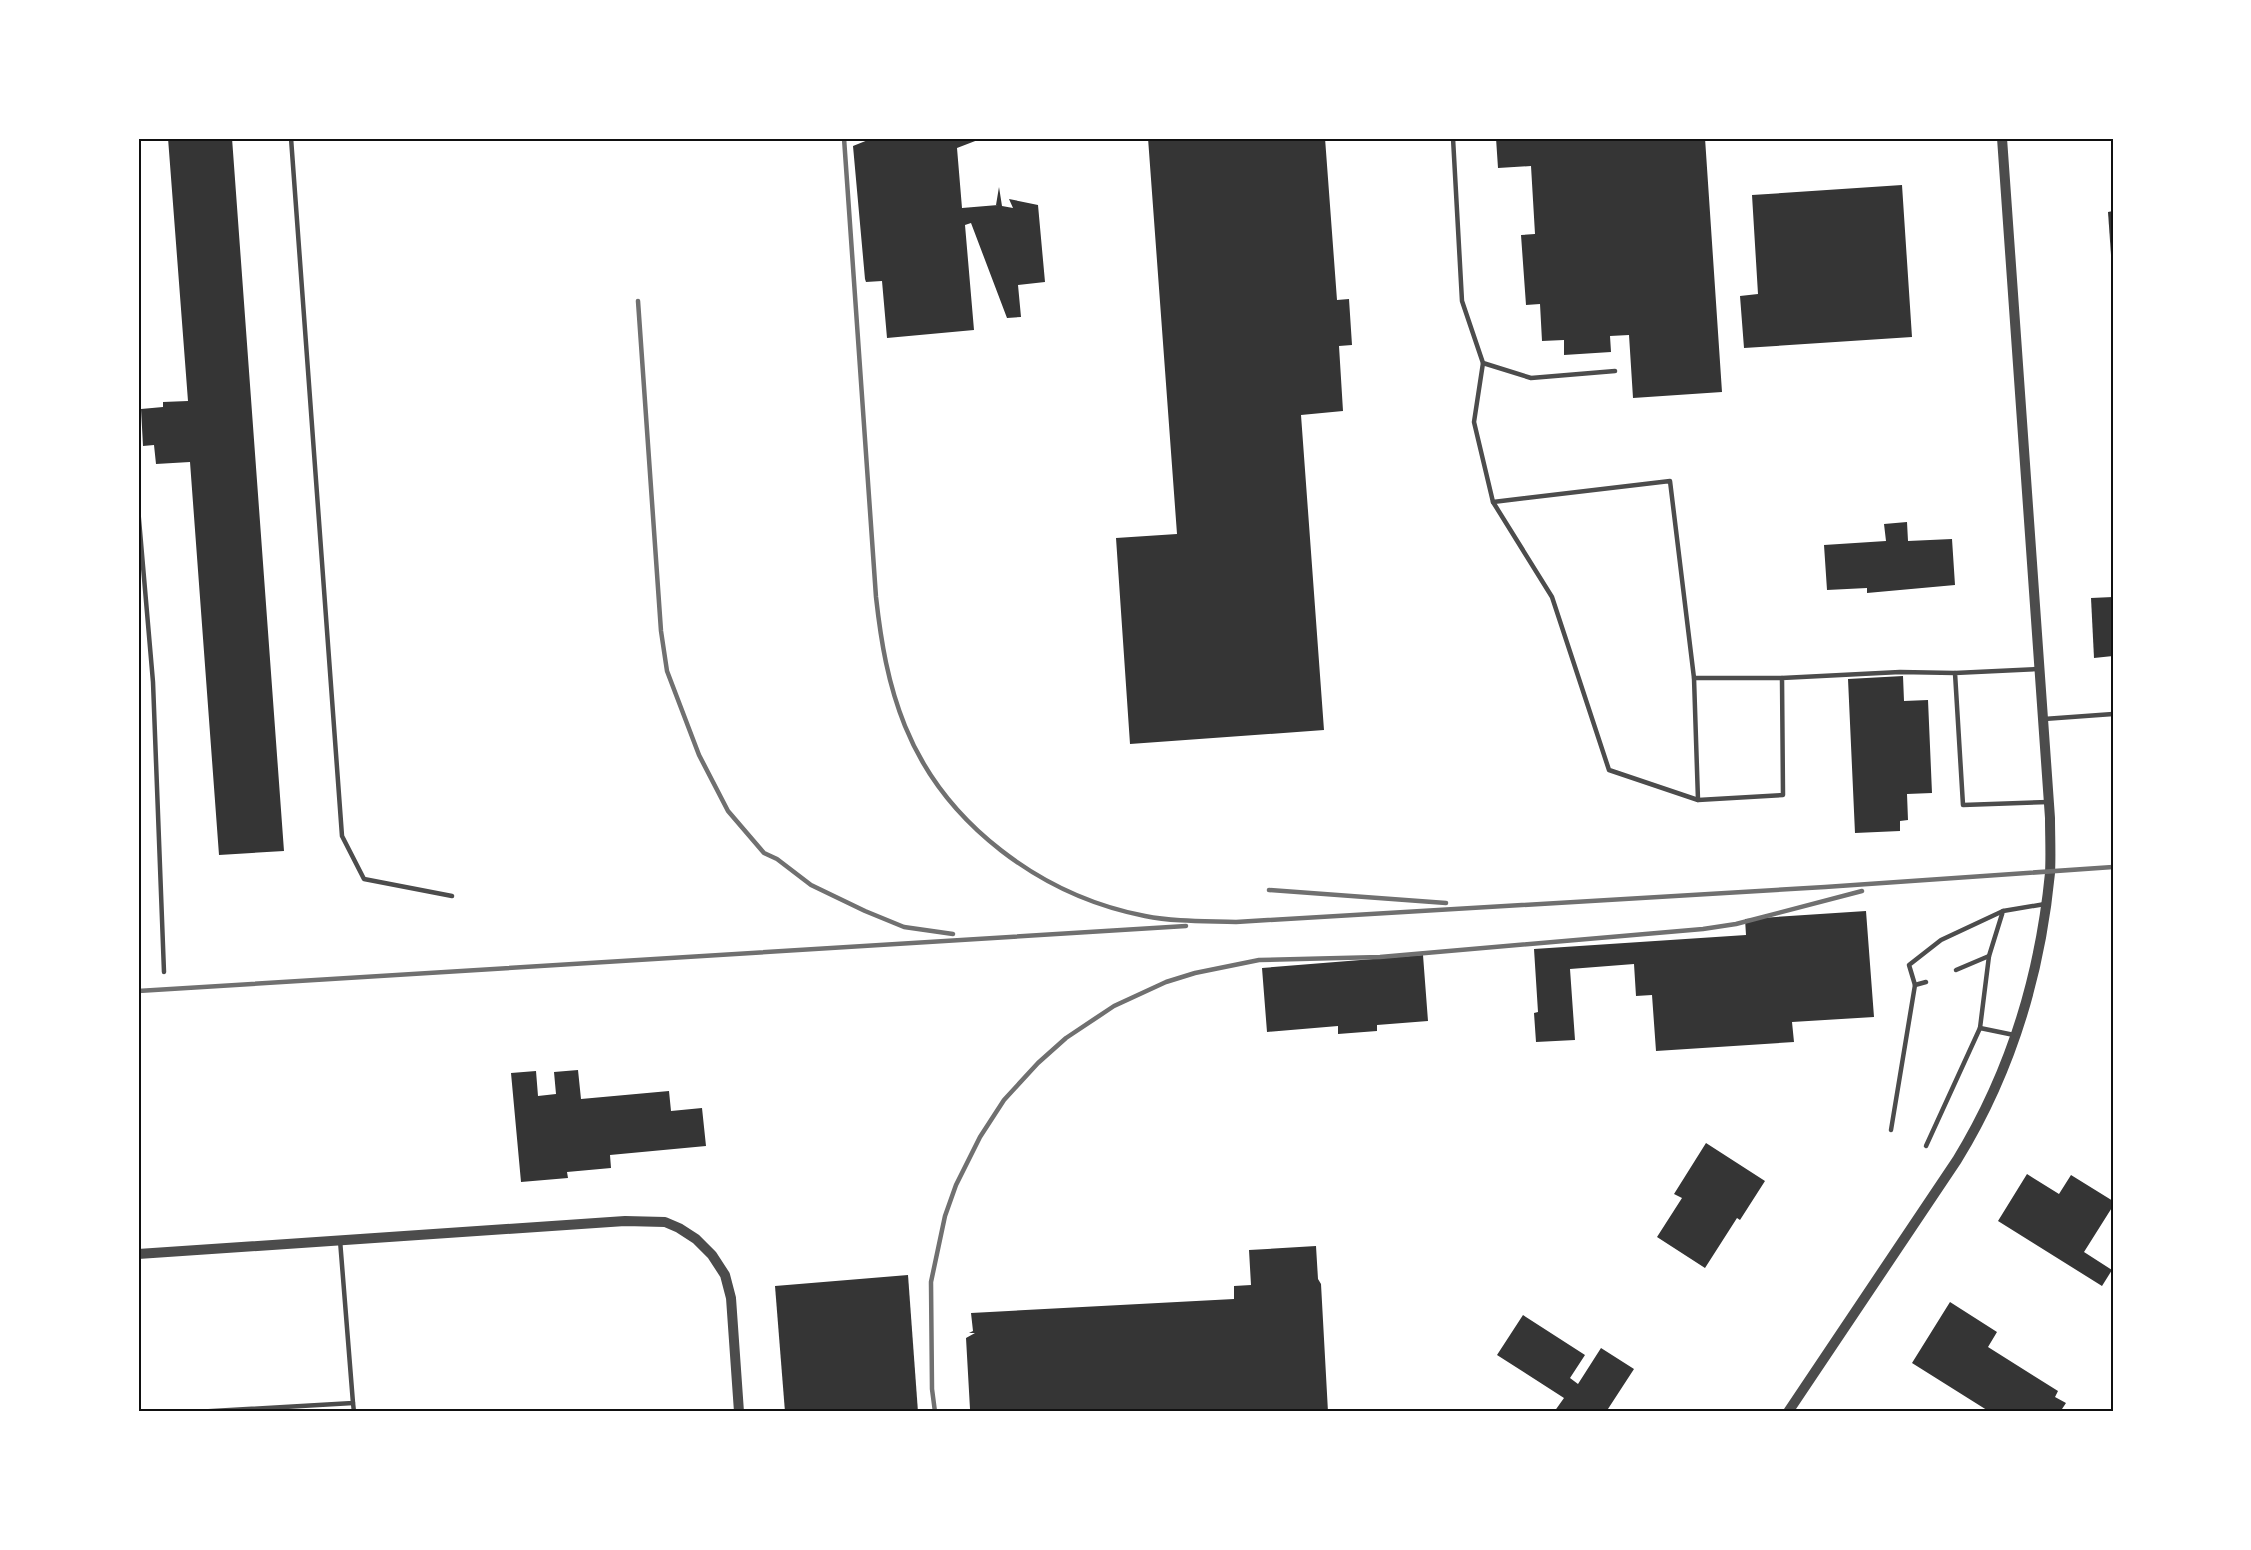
<svg xmlns="http://www.w3.org/2000/svg" width="2251" height="1550" font-family="'Space Grotesk',sans-serif">
<style>
.building{fill:#353535}
.lines{fill:none;stroke-linecap:round;stroke-linejoin:round}
.service{stroke:#4c4c4c;stroke-width:4.5}
.tertiary{stroke:#4c4c4c;stroke-width:10}
.rail{stroke:#707070;stroke-width:4.5}
.neatline{fill:none;stroke:#111;stroke-width:2}
</style>
<rect width="100%" height="100%" fill="#fff"/>
<!-- building -->
<g class="building">
<polygon points="168,138 232,138 284,851 219,855 190,462 156,464 154,445 143,446 141,409 163,407 163,402 188,401"/>
<polygon points="873,138 983,138 957,148 962,208 998,205 996,205 999,187 1002,206 1013,208 1009,199 1038,205 1045,282 1018,285 1021,317 1007,318 971,223 965,225 974,330 887,338 882,281 866,282 865,279 853,146"/>
<polygon points="1148,138 1325,138 1337,300 1349,299 1352,345 1339,346 1343,411 1301,415 1324,730 1130,744 1116,538 1177,534"/>
<polygon points="1496,138 1705,138 1722,392 1633,398 1629,335 1610,336 1611,352 1564,355 1564,340 1542,341 1540,304 1526,305 1521,235 1535,234 1531,166 1498,168"/>
<polygon points="1902,185 1912,337 1744,348 1740,296 1758,294 1752,195"/>
<polygon points="2113,211 2113,255 2111,255 2108,212"/>
<polygon points="1907,522 1908,541 1952,539 1955,585 1867,593 1867,588 1827,590 1824,545 1886,541 1884,524"/>
<polygon points="2113,597 2113,656 2094,658 2091,598"/>
<polygon points="1903,676 1904,701 1928,700 1932,793 1907,794 1908,820 1900,821 1900,831 1855,833 1848,679"/>
<polygon points="1866,911 1874,1017 1792,1022 1794,1042 1656,1051 1652,995 1636,996 1634,964 1570,969 1575,1040 1536,1042 1534,1013 1538,1012 1534,949 1746,935 1745,919"/>
<polygon points="1423,955 1428,1021 1377,1025 1377,1031 1338,1034 1338,1026 1267,1032 1262,968"/>
<polygon points="578,1070 581,1099 669,1091 671,1111 702,1108 706,1146 610,1155 611,1168 567,1172 568,1178 521,1182 511,1073 536,1071 538,1096 556,1094 554,1072"/>
<polygon points="1706,1143 1765,1181 1740,1220 1737,1218 1705,1268 1657,1237 1682,1198 1674,1194"/>
<polygon points="2027,1174 2059,1194 2071,1175 2113,1201 2113,1206 2084,1252 2112,1270 2102,1286 1998,1221"/>
<polygon points="1316,1246 1318,1279 1321,1284 1328,1412 971,1412 970,1409 966,1338 975,1333 969,1333 973,1331 971,1313 1234,1299 1234,1286 1251,1285 1249,1250"/>
<polygon points="908,1275 918,1412 785,1412 775,1286"/>
<polygon points="1950,1302 1997,1332 1988,1347 2058,1391 2055,1397 2066,1403 2060,1412 1990,1412 1912,1363"/>
<polygon points="1523,1315 1585,1355 1570,1378 1578,1384 1601,1348 1634,1369 1606,1412 1554,1412 1564,1398 1497,1355"/>
</g>
<g class="lines">
<!-- service -->
<g class="service">
<polyline points="291,138 342,836 364,879 452,896"/>
<polyline points="1453,138 1462,301 1483,363 1531,378 1615,371"/>
<polyline points="1483,363 1474,422 1493,502 1552,597 1609,770 1698,800 1783,795 1782,678 1900,672 1955,673"/>
<polyline points="1493,502 1670,481 1694,678 1698,800"/>
<polyline points="138,508 153,682 164,972"/>
<polyline points="2039,669 1955,673 1963,805 2049,802"/>
<polyline points="1694,678 1782,678"/>
<polyline points="2044,719 2113,714"/>
<polyline points="1956,970 1989,956"/>
<polyline points="1915,985 1909,965 1941,940 2003,911"/>
<polyline points="1980,1028 1989,956 2003,911 2045,904"/>
<polyline points="1891,1130 1915,985 1926,982"/>
<polyline points="1926,1146 1980,1028 2014,1035"/>
<polyline points="353,1403 354,1412"/>
<polyline points="195,1412 353,1403 340,1240"/>
</g>
<!-- tertiary -->
<g class="tertiary">
<polyline points="138,1254 625,1221 665,1222 679,1228 696,1239 712,1255 725,1275 731,1298 739,1412"/>
<path d="M1788,1412L1957,1160C2011,1072 2040,976 2050,873C2051,855 2050,836 2050,818L2002,138"/>
</g>
<!-- rail -->
<g class="rail">
<path d="M844,138L876,597C881,642 888,684 905,726C945,825 1042,896 1145,916C1175,922 1206,921 1236,922L1825,887L2113,867"/>
<polyline points="638,301 661,631 667,671 699,755 728,811 764,853 777,859 811,885 865,911 904,927 953,934"/>
<polyline points="1269,890 1446,903"/>
<polyline points="138,991 1186,926"/>
<polyline points="935,1412 932,1389 931,1282 945,1216 956,1185 980,1137 1004,1100 1038,1063 1066,1038 1114,1006 1166,982 1195,973 1259,960 1380,957 1703,929 1736,924 1862,891"/>
</g>
</g>
<!-- border -->
<rect width="2251" height="1550" fill="none" stroke="#ffffff" stroke-width="279"/>
<rect x="140" y="140" width="1972" height="1270" class="neatline"/>
</svg>
